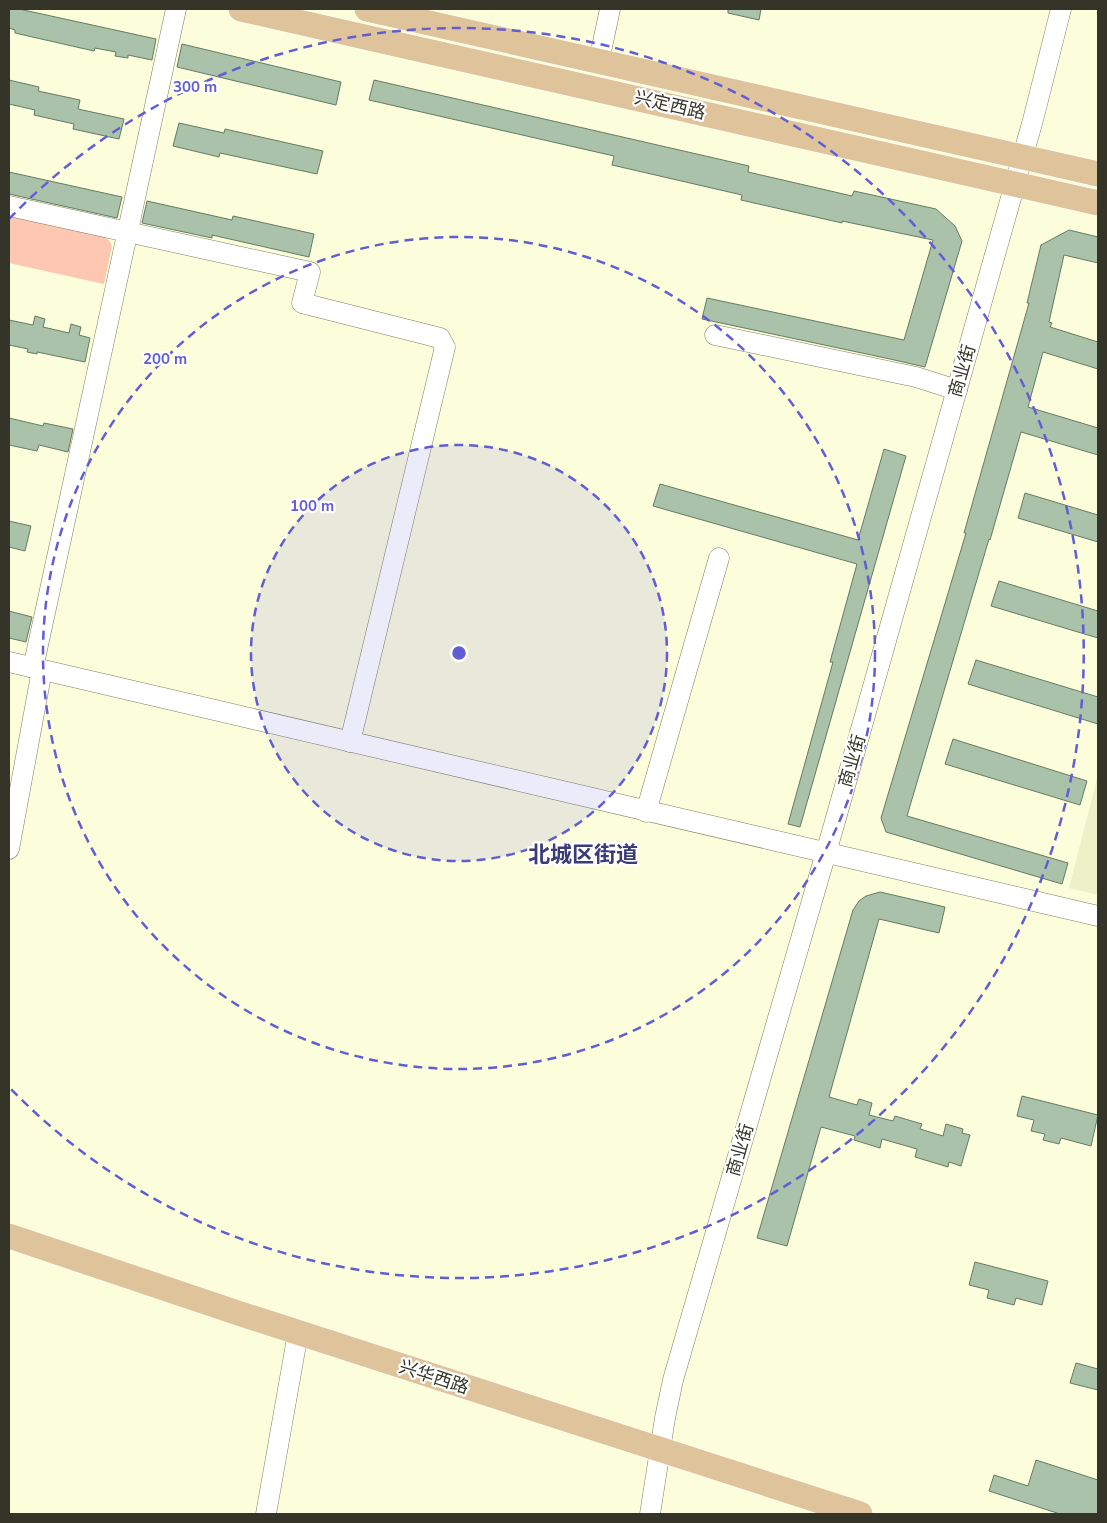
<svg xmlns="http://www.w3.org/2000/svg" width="1107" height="1523" font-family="'Nunito Sans','Noto Sans SC',sans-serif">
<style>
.built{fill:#eef0c7}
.green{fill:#fdc7b2}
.building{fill:#aac2a9;stroke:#647b63}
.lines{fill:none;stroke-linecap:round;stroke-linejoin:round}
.minor-casing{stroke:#7e7f61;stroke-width:21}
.major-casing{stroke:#fff;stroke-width:26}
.minor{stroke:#fff;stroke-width:20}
.major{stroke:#dfc49b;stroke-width:25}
.ring{fill:none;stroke:#615dd5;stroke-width:2.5;stroke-dasharray:9 6}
.labels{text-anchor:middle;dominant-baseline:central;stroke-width:4.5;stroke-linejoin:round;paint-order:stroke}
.street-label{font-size:18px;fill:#343528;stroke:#fff}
.district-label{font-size:22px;font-weight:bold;fill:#3a3b77;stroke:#fff}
.centre{fill:#615dd5;stroke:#fff;stroke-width:2.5}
.ring-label{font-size:15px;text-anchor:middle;font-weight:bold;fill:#615dd5;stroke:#fff;stroke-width:4.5;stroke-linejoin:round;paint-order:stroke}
</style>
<rect width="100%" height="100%" fill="#fbfddb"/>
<!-- built -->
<polygon class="built" points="1098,775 1098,895 1069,888"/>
<!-- green -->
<polygon class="green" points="9,215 102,236 109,240 112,246 104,284 9,263"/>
<!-- building -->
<g class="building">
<polygon points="9,9 19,9 156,39 152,60 128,55 128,58 115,56 116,52 95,48 94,51 15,33 15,30 9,28"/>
<polygon points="728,9 761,9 759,20 728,13"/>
<polygon points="182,44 341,82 336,105 177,67"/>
<polygon points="9,80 39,87 38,91 80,100 78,109 124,119 119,139 73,129 74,124 34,115 35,110 9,104"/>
<polygon points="374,80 749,166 748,172 852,196 854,191 936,209 955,226 962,241 925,367 890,359 702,319 707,298 904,340 933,240 842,221 842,223 741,200 742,195 612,165 614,156 369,100"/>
<polygon points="179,123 224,133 225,129 323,151 317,174 220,153 219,157 173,146"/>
<polygon points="9,172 122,197 117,218 9,194"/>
<polygon points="147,201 232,220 233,216 314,234 309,257 212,235 212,238 142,223"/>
<polygon points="1069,230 1098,237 1098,263 1064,255 1049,322 1052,323 1050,327 1098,342 1098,369 1043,352 1028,407 1098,428 1098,455 1021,432 990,540 989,539 907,816 1068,863 1062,884 886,832 881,818 966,533 964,533 1029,303 1027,303 1041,245"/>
<polygon points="35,316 45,319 43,327 69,333 71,324 81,327 79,335 90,338 85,362 37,352 37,354 27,352 28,349 9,345 9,320 33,325"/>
<polygon points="9,418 43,426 44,423 73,429 68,452 39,445 37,451 9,445"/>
<polygon points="884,449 906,456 800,827 788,824 833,662 830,662 857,564 653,506 660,484 858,540"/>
<polygon points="1025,493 1098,515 1098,542 1018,518"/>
<polygon points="9,521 31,526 25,551 9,547"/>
<polygon points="999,581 1098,611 1098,638 991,606"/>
<polygon points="9,611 32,617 26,642 9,638"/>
<polygon points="976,660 1098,697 1098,724 968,684"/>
<polygon points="953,739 1087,781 1080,805 945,764"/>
<polygon points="880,892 945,907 939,933 879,919 829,1097 857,1105 859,1099 872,1103 869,1115 893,1121 895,1116 922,1124 920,1129 943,1136 946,1124 963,1129 962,1133 970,1135 961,1166 949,1162 948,1167 915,1157 917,1149 882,1139 880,1148 854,1140 855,1136 821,1127 787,1246 757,1238 853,910 859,901 866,896"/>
<polygon points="1022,1096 1098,1115 1091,1146 1061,1138 1059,1144 1043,1140 1045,1134 1031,1131 1034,1120 1017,1116"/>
<polygon points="975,1262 1048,1281 1042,1305 1016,1298 1014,1305 987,1298 989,1290 969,1285"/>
<polygon points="1076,1363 1098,1369 1098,1390 1070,1383"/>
<polygon points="1036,1460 1098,1480 1098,1514 1060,1514 989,1491 994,1475 1028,1486"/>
</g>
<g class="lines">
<!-- minor casing -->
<g class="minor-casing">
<g id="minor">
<polyline points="599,61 610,9"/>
<polyline points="9,206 310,272 302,303 440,338 445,347 350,742"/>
<polyline points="715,335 916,377 957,390"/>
<polyline points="9,662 1098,916"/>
<polyline points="33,668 176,9"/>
<polyline points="646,812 719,558"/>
<polyline points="9,849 42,670"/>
<polyline points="266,1514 298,1333"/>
<polyline points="650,1514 665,1418 673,1380 834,825 1033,120 1061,9"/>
</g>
</g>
<!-- major casing -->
<g class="major-casing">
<g id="major">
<polyline points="241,9 1098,203"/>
<polyline points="367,9 1098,174"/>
<polyline points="9,1236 241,1314 860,1514"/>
</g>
</g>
<!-- minor -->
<use href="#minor" class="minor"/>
<!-- major -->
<use href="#major" class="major"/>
</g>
<!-- distance rings -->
<circle cx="459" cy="653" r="208" fill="#615dd5" fill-opacity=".12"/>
<g class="ring">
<circle cx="459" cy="653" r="208"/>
<circle cx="459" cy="653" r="416"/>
<path d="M9 219A625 625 0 1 1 9 1087"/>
</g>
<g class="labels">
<!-- street labels -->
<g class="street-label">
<text transform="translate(670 105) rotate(13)">兴定西路</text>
<text transform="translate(962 371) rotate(-74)">商业街</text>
<text transform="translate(852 761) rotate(-74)">商业街</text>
<text transform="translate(740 1150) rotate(-74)">商业街</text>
<text transform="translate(434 1377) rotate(18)">兴华西路</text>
</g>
<!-- district labels -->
<g class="district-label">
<text x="583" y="855">北城区街道</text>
</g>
</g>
<circle cx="459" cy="653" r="8" class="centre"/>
<g class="ring-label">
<text x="195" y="92">300 m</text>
<text x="165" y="364">200 m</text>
<text x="312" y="511">100 m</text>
</g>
<!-- border -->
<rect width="1107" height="1523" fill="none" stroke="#343528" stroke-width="20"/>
</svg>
